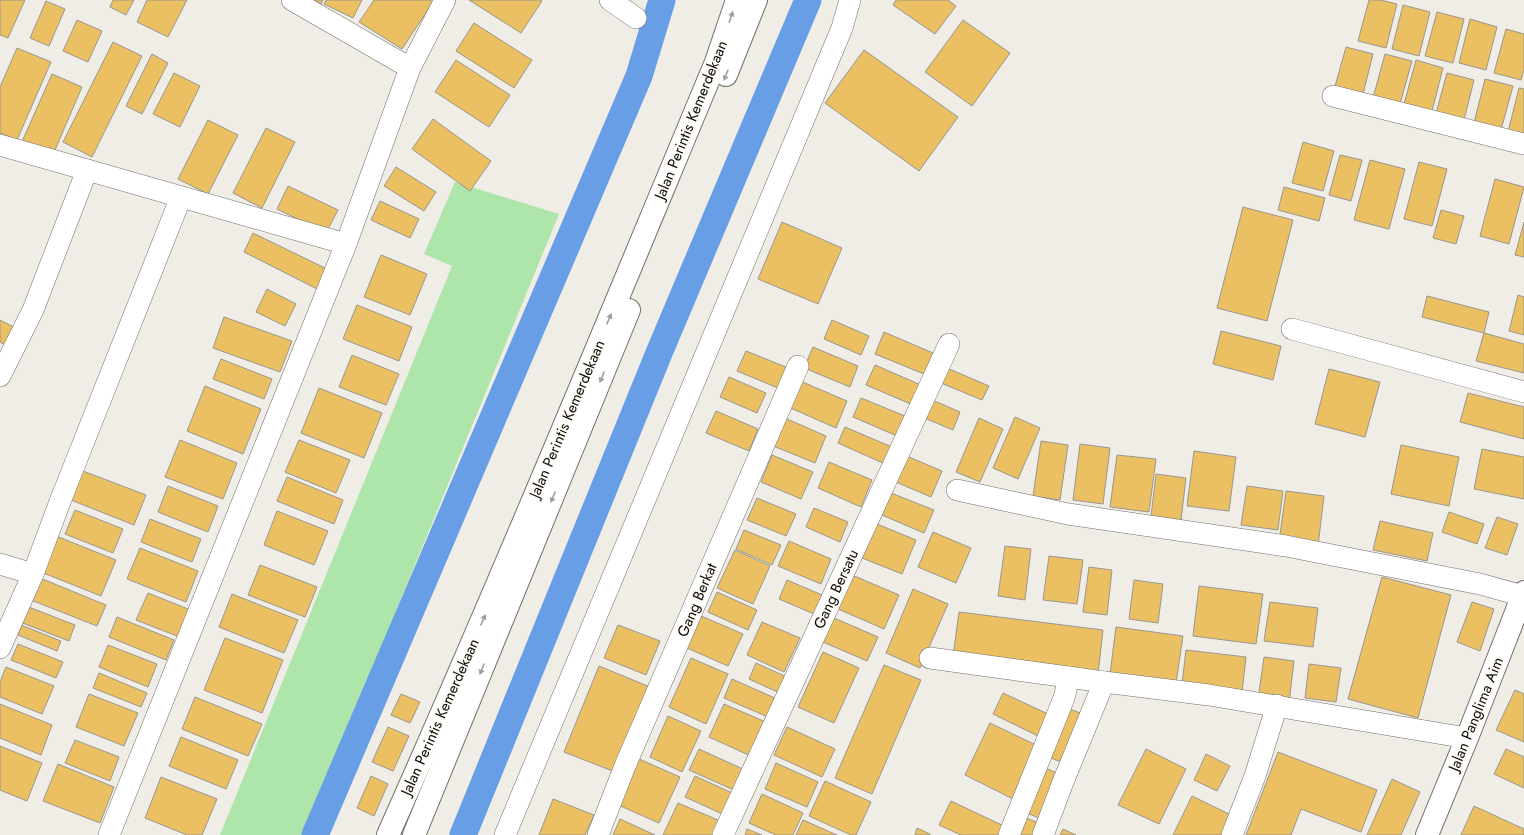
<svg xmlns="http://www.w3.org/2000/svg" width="1524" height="835" font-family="Jost,sans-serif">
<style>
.green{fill:#ade5aa}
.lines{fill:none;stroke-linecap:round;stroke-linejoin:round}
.canal{stroke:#689ee6;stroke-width:27}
.building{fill:#ebc063;stroke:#999690}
.street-casing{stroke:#726f6a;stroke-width:22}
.secondary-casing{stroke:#726f6a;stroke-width:24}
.highway-casing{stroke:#726f6a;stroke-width:24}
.street{stroke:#fff;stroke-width:21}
.secondary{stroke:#fff;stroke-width:22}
.highway{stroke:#fff;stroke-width:22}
.oneway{fill:#9e9e9d}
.labels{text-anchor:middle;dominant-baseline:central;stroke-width:3;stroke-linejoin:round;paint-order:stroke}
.street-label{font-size:15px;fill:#0d0c0a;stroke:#fefaf4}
</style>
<rect width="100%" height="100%" fill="#f0ede7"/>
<!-- green -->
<polygon class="green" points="455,182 559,214 304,835 220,835 452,266 424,254"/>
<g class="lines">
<!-- canal -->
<g class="canal">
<polyline points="315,835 639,76 662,0"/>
<polyline points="463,835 659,353 808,0"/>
</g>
</g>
<!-- building -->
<g class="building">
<polygon points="0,0 25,0 8,38 0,35"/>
<polygon points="113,0 134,0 126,15 110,7"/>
<polygon points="147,0 187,0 168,37 137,22"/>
<polygon points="312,0 323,0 321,4"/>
<polygon points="326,0 362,0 353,18 324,4"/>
<polygon points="374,0 430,0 433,2 402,49 359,22"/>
<polygon points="469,0 541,0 542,1 521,33"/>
<polygon points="896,0 948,0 956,6 935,34 893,5"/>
<polygon points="1369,0 1381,0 1397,4 1386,48 1358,41"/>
<polygon points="46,1 65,9 49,46 30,38"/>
<polygon points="1403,5 1430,12 1419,56 1392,49"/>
<polygon points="1437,12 1464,19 1453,63 1425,56"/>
<polygon points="1470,19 1497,27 1486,70 1459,63"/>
<polygon points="77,20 102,31 88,62 63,51"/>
<polygon points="963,20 1010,53 972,106 925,72"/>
<polygon points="474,23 532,60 514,88 456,51"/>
<polygon points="1506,29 1524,34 1524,70 1521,80 1494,73"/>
<polygon points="113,42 142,56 92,157 63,142"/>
<polygon points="1346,47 1373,54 1362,98 1334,90"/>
<polygon points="17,48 51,62 17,140 0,133 0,87"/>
<polygon points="864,50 958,117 919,171 825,103"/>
<polygon points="152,54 168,63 142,114 126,106"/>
<polygon points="1385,54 1412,61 1400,104 1373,98"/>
<polygon points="456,60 510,95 489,127 435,92"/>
<polygon points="1416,60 1443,68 1432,111 1404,104"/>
<polygon points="174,73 200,86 180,127 153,114"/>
<polygon points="1447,73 1474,80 1463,124 1435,117"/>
<polygon points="52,74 82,87 52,157 21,144"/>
<polygon points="1485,79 1513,86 1501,130 1474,123"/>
<polygon points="1519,88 1524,89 1524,136 1508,132"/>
<polygon points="433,119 491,161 470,191 412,149"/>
<polygon points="208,120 238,135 208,194 178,179"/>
<polygon points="266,128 295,142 262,208 233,193"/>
<polygon points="1303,142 1334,151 1323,191 1292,183"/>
<polygon points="1340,155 1362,160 1351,201 1329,195"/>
<polygon points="1370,160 1405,169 1389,229 1354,220"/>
<polygon points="1419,162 1447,169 1432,226 1404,219"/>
<polygon points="396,167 436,192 424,211 384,186"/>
<polygon points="1495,179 1524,187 1509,244 1480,236"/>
<polygon points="288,186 338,210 326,233 277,209"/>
<polygon points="1284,187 1325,198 1319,221 1278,210"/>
<polygon points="380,201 419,219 410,238 371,220"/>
<polygon points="1243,207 1293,220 1267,321 1217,308"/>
<polygon points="1441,210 1464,216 1456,244 1433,238"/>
<polygon points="782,222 842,248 818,304 758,279"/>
<polygon points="1524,222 1524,257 1515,255"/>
<polygon points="253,233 329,270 319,290 244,252"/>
<polygon points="381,255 427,274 410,315 364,297"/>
<polygon points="267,289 296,304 285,326 256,312"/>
<polygon points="1518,295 1524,297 1524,335 1509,331"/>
<polygon points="1427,296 1489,312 1484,333 1422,317"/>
<polygon points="357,305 412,327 399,361 343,339"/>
<polygon points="224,317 292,341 280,372 213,348"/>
<polygon points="0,320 14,327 5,345 0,342"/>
<polygon points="832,320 869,336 861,355 824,339"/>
<polygon points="1221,331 1281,346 1273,380 1213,364"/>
<polygon points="884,332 933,353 924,374 875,354"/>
<polygon points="1484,333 1524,344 1524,373 1476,361"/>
<polygon points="813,347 858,366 850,387 804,368"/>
<polygon points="746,351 786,367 778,388 737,371"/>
<polygon points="352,355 399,374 386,405 339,387"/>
<polygon points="221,359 272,379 264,399 213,379"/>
<polygon points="875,365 921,385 913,405 866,385"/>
<polygon points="947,368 989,386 982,400 941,383"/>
<polygon points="1329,369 1380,382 1365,437 1315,424"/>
<polygon points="729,377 766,393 757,413 720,397"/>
<polygon points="798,380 847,401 836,428 786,406"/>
<polygon points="205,386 261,409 243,454 187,431"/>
<polygon points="319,388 382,413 364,458 301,433"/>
<polygon points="1468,393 1524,407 1524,439 1460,422"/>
<polygon points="861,398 905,416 897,436 853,417"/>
<polygon points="930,399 960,412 953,430 922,417"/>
<polygon points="716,411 758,429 749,451 706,433"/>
<polygon points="778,415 826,436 815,463 766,443"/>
<polygon points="1015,417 1040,428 1018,479 993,468"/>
<polygon points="979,418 1003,429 980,482 956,472"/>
<polygon points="845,427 892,447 885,464 838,443"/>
<polygon points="180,440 237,463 223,499 165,477"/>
<polygon points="299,440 350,460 336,493 285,472"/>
<polygon points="1041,441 1068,445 1060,500 1033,496"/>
<polygon points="1080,444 1110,448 1103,504 1073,500"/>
<polygon points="1401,445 1459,457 1449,506 1391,494"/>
<polygon points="1482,449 1524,457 1524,499 1474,489"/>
<polygon points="1194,451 1236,457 1229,511 1187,506"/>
<polygon points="902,454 942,471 931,497 891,480"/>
<polygon points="772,455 813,472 801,499 761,482"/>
<polygon points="1117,455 1156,459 1149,512 1110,507"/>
<polygon points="829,462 872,480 861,507 818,488"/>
<polygon points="83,471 146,495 134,525 71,500"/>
<polygon points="1156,474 1186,478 1181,520 1151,516"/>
<polygon points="287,477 343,500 334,524 277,501"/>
<polygon points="168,486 218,506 208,532 158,512"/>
<polygon points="1247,486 1283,491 1278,530 1241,525"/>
<polygon points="1286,491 1324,496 1318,546 1279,542"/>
<polygon points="891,493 934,510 924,533 882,515"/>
<polygon points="757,498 796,514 786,536 747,520"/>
<polygon points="814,508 848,522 840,542 806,527"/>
<polygon points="75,510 123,529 113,553 65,534"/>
<polygon points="277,511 328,531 314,565 264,545"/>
<polygon points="1449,512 1484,524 1477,544 1442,532"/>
<polygon points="1497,517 1518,524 1507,555 1485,548"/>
<polygon points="150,519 201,539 192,562 141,542"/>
<polygon points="1380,521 1433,533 1427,561 1373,550"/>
<polygon points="877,524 916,540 902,574 862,558"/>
<polygon points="744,530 781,545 772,565 736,549"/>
<polygon points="933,532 971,548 956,583 918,567"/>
<polygon points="56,536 116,560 101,596 41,572"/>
<polygon points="789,541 831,559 821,584 778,566"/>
<polygon points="1005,546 1031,549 1025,600 998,596"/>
<polygon points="140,548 198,571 186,602 127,579"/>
<polygon points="735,550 770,566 753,604 717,588"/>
<polygon points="1049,556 1083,560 1077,604 1043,600"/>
<polygon points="260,565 317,587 305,617 248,595"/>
<polygon points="1089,567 1112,570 1107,615 1083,612"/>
<polygon points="852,575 899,595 884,629 838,609"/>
<polygon points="1382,577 1451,595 1418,718 1348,699"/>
<polygon points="40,578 106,605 97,626 31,600"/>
<polygon points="787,580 822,595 814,614 779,599"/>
<polygon points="1134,580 1163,584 1158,623 1129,619"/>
<polygon points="1199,586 1263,594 1256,644 1193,636"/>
<polygon points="913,589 948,604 920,668 886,653"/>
<polygon points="717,592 757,610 748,630 708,612"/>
<polygon points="148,593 193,611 182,638 136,620"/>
<polygon points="232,594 298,620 284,653 219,627"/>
<polygon points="1270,602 1318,608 1313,647 1264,641"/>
<polygon points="1472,602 1494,609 1480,651 1457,642"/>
<polygon points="26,606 75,625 69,641 20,622"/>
<polygon points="959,612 1103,630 1098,674 953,656"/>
<polygon points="701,616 743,634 728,666 687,648"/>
<polygon points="117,617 174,640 166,660 109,637"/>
<polygon points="834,618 878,637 867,661 823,642"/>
<polygon points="762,622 800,638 784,672 747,655"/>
<polygon points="21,625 61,641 57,651 18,635"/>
<polygon points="618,625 660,641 646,675 604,658"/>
<polygon points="1116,627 1183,636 1176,683 1110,674"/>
<polygon points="225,638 283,660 262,713 204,690"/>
<polygon points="18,644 63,662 56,678 11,660"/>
<polygon points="108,645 157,664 148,687 99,667"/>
<polygon points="1186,650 1246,657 1242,692 1182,684"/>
<polygon points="823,652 859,668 834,723 798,707"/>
<polygon points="1264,657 1294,661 1289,703 1258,699"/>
<polygon points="691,658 728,674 706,724 669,707"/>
<polygon points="756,663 789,678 782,694 749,679"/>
<polygon points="1309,664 1341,668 1336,702 1305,698"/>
<polygon points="884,665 921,680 872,794 835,778"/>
<polygon points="599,666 650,687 615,772 564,752"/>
<polygon points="6,667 54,686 42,714 0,697 0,682"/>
<polygon points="99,673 147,693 141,707 93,688"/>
<polygon points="732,679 777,699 768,717 724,698"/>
<polygon points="1515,690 1524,694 1524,742 1496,730"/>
<polygon points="1003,693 1048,714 1038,736 993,714"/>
<polygon points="89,694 138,713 124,746 76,727"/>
<polygon points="401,694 420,702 410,723 391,715"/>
<polygon points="195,697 262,724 248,756 182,729"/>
<polygon points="0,704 52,725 41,755 0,738"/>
<polygon points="724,704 768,723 753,757 709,737"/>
<polygon points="1064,707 1086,715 1067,764 1045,756"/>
<polygon points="668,716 701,731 682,772 650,757"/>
<polygon points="990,723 1042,748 1017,801 965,775"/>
<polygon points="388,727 409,736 393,771 372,762"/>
<polygon points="787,727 835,749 822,777 774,755"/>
<polygon points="181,737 238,760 226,789 169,766"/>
<polygon points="75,740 119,757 110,781 65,763"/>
<polygon points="0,746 42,763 27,801 0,790"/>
<polygon points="699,749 745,770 736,791 689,770"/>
<polygon points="1146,749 1186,769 1159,824 1118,805"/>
<polygon points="1506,749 1524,757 1524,788 1494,774"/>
<polygon points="1278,752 1377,790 1361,832 1301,809 1291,835 1246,835"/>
<polygon points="1206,754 1230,766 1217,791 1194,780"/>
<polygon points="637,758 680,777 659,823 616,804"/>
<polygon points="776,763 818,782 807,807 765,789"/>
<polygon points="58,764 114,787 100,823 43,801"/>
<polygon points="1045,768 1064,776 1046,821 1027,813"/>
<polygon points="371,776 388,784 374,816 357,808"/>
<polygon points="695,776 739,796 729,817 685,797"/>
<polygon points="161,777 217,799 202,835 187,835 145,818"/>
<polygon points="1392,779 1420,792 1401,835 1367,835"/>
<polygon points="825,781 871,802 856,835 851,835 809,816"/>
<polygon points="762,794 803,813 793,835 776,835 749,823"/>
<polygon points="1192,796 1235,817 1226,835 1173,835"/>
<polygon points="553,799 594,815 585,835 539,835"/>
<polygon points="951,801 1008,828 1005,835 961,835 939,825"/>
<polygon points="678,803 725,823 719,835 663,835"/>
<polygon points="1474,806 1524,829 1524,835 1461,835"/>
<polygon points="1026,818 1044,825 1040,835 1019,835"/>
<polygon points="620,819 655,835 613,835"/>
<polygon points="803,820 837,835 796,835"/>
<polygon points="917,828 930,834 930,835 915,835"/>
<polygon points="747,829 762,835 745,835"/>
<polygon points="1063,829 1076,835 1060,835"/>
</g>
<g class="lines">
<!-- street casing -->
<g class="street-casing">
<g id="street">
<polyline points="292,0 410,68"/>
<polyline points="610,0 636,18"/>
<polyline points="1333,96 1524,144"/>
<polyline points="0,145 346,244"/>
<polyline points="1292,329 1524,392"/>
<polyline points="0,376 33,310 87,170"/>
<polyline points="957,490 1068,514 1286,546 1480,584 1523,596"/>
<polyline points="0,564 33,574 61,499 181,197"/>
<polyline points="0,648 33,574"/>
<polyline points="930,658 1104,682"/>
<polyline points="109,835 346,244 410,68 445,0"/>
<polyline points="505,835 842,28 850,0"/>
<polyline points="598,835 625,766 798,366"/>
<polyline points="723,835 949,344"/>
<polyline points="1009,835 1064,698 1069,677"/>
<polyline points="1043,835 1063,782 1104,682 1209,695 1467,738"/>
<polyline points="1232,835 1255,776 1277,705"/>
</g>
</g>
<!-- secondary casing -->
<g class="secondary-casing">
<polyline id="secondary" points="1427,835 1467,738 1524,592"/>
</g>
<!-- highway casing -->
<g class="highway-casing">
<g id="highway">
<polyline points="726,75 756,0"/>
<path d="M388,835C502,579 608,321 716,62L737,0"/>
<polyline points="414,835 629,310"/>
</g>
</g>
<!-- street -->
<use href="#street" class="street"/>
<!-- secondary -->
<use href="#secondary" class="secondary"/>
<!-- highway -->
<use href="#highway" class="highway"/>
</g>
<!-- one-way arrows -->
<defs><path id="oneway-solid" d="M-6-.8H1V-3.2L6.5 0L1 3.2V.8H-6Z"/></defs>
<g class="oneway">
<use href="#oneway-solid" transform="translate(731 17) rotate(-71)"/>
<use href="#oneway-solid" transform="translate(726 75) rotate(112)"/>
<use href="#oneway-solid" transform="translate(609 319) rotate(-67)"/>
<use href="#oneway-solid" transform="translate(602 377) rotate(112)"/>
<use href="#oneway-solid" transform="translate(553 497) rotate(112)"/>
<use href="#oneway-solid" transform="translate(483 620) rotate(-67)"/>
<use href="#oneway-solid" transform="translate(482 669) rotate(112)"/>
</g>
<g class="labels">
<!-- street labels -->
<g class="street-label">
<text transform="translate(691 120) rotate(-68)">Jalan Perintis Kemerdekaan</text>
<text transform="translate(567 419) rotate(-67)">Jalan Perintis Kemerdekaan</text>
<text transform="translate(836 589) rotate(-65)">Gang Bersatu</text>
<text transform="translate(697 600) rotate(-67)">Gang Berkat</text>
<text transform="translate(1476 714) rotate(-68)">Jalan Panglima Aim</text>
<text transform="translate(440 717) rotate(-66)">Jalan Perintis Kemerdekaan</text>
</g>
</g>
</svg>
